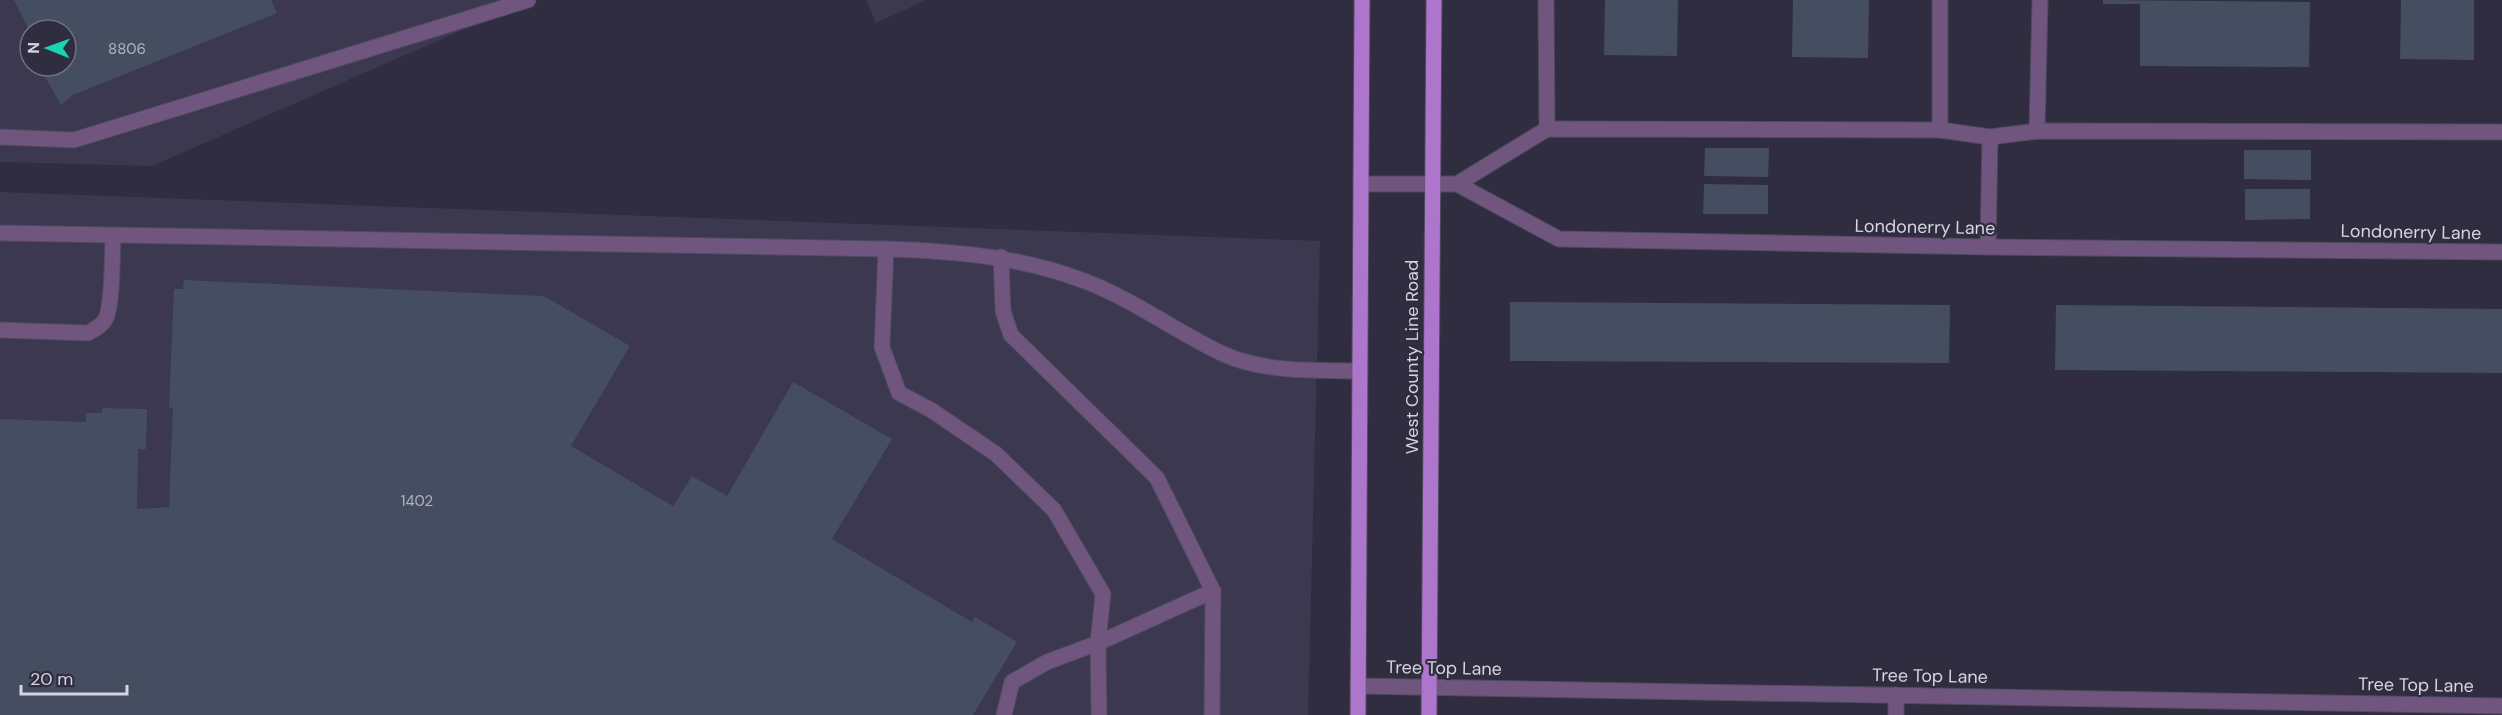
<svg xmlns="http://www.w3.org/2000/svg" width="2502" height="715" font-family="'DM Sans',sans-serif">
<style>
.built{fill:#3b3850;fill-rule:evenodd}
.building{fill:#454d60}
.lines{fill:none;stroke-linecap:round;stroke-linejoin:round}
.minor-casing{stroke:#4e4b5d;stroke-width:17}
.major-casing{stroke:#4e4b5d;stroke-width:17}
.minor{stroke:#70557f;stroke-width:15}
.major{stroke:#ae75cd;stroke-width:15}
.labels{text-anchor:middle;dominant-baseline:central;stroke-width:4.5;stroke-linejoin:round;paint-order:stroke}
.number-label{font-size:15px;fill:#b1b2c0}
.street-label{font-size:18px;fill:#d5d4e0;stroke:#302d40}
</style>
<rect width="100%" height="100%" fill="#302d40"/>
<!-- built -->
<g class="built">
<path d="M0,0H531L152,166L0,162ZM30,30H66V66H30Z"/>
<polygon points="866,0 926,0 876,23"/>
<polygon points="0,192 1320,241 1308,715 0,715"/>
</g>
<!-- building -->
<g class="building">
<polygon points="14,0 271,0 277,13 73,95 61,105 41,70 47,66 66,66 66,30 29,30"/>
<polygon points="1605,0 1678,0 1677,56 1604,55"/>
<polygon points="1793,0 1869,0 1868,58 1792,57"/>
<polygon points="2103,0 2310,2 2309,67 2140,66 2140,4 2103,4"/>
<polygon points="2401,0 2474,0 2474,60 2400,59"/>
<polygon points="1705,148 1769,148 1768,177 1704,176"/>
<polygon points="2244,150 2311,150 2311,180 2244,179"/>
<polygon points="1704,184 1768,185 1768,214 1703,214"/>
<polygon points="2245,189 2310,189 2310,219 2245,220"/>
<polygon points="184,280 544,296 630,346 571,446 673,506 692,476 727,496 793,382 892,439 832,539 972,622 975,617 1017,642 973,715 0,715 0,419 86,422 86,413 102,413 102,408 147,409 146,449 138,449 137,509 169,507 173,409 169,408 174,289 183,289"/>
<polygon points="1510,302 1950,305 1949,363 1510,361"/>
<polygon points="2056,305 2502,309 2502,373 2055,370"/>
</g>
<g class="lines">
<!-- minor casing -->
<g class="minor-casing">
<g id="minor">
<polyline points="1546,0 1547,129"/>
<polyline points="1940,130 1940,0"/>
<polyline points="2037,131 2040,0"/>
<polyline points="0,137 74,140 528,0"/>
<polyline points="1361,184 1457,184 1559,239 1988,247 2502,252"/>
<polyline points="1457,184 1547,129 1940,130 1990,137 2037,131 2502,132"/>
<path d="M0,233L886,249C952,251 1016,256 1079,279C1130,297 1173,330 1221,353C1263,373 1315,370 1360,371"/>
<polyline points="1988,247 1990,137"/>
<polyline points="886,249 882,347 899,393 931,410 996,454 1054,510 1103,594 1098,643 1047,662 1012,682 1004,715"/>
<polyline points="1001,257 1003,311 1011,335 1157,478 1213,591 1212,715"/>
<path d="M0,330L88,333C95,329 103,325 106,318C113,302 112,256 113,237"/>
<polyline points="1358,686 2502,706"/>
<polyline points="1099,715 1098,643 1213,591"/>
<polyline points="1896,715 1896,695"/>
</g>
</g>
<!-- major casing -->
<g class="major-casing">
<g id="major">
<polyline points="1358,715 1362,0"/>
<polyline points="1429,715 1434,0"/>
</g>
</g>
<!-- minor -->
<use href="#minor" class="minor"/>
<!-- major -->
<use href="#major" class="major"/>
</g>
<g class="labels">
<!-- number labels -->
<g class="number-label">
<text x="127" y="49">8806</text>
<text x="417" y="501">1402</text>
</g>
<!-- street labels -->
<g class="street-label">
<text transform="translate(1925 227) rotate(1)">Londonerry Lane</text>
<text transform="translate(2411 232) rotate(1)">Londonerry Lane</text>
<text transform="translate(1412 357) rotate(-90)">West County Line Road</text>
<text transform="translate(1444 668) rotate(1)">Tree Top Lane</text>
<text transform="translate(1930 676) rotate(1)">Tree Top Lane</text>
<text transform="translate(2416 685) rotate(1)">Tree Top Lane</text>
</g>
</g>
<!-- north arrow -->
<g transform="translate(48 48) rotate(271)"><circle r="28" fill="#302d40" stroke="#727080" stroke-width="1.5"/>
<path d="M0-4.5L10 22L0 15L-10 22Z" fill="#19d5b2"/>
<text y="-9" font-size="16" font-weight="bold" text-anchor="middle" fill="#d5d4e0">N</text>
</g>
<!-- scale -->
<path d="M21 685v9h106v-9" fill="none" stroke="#d5d4e0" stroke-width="3"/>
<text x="30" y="685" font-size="18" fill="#d5d4e0" stroke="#302d40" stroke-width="4.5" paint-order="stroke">20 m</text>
</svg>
